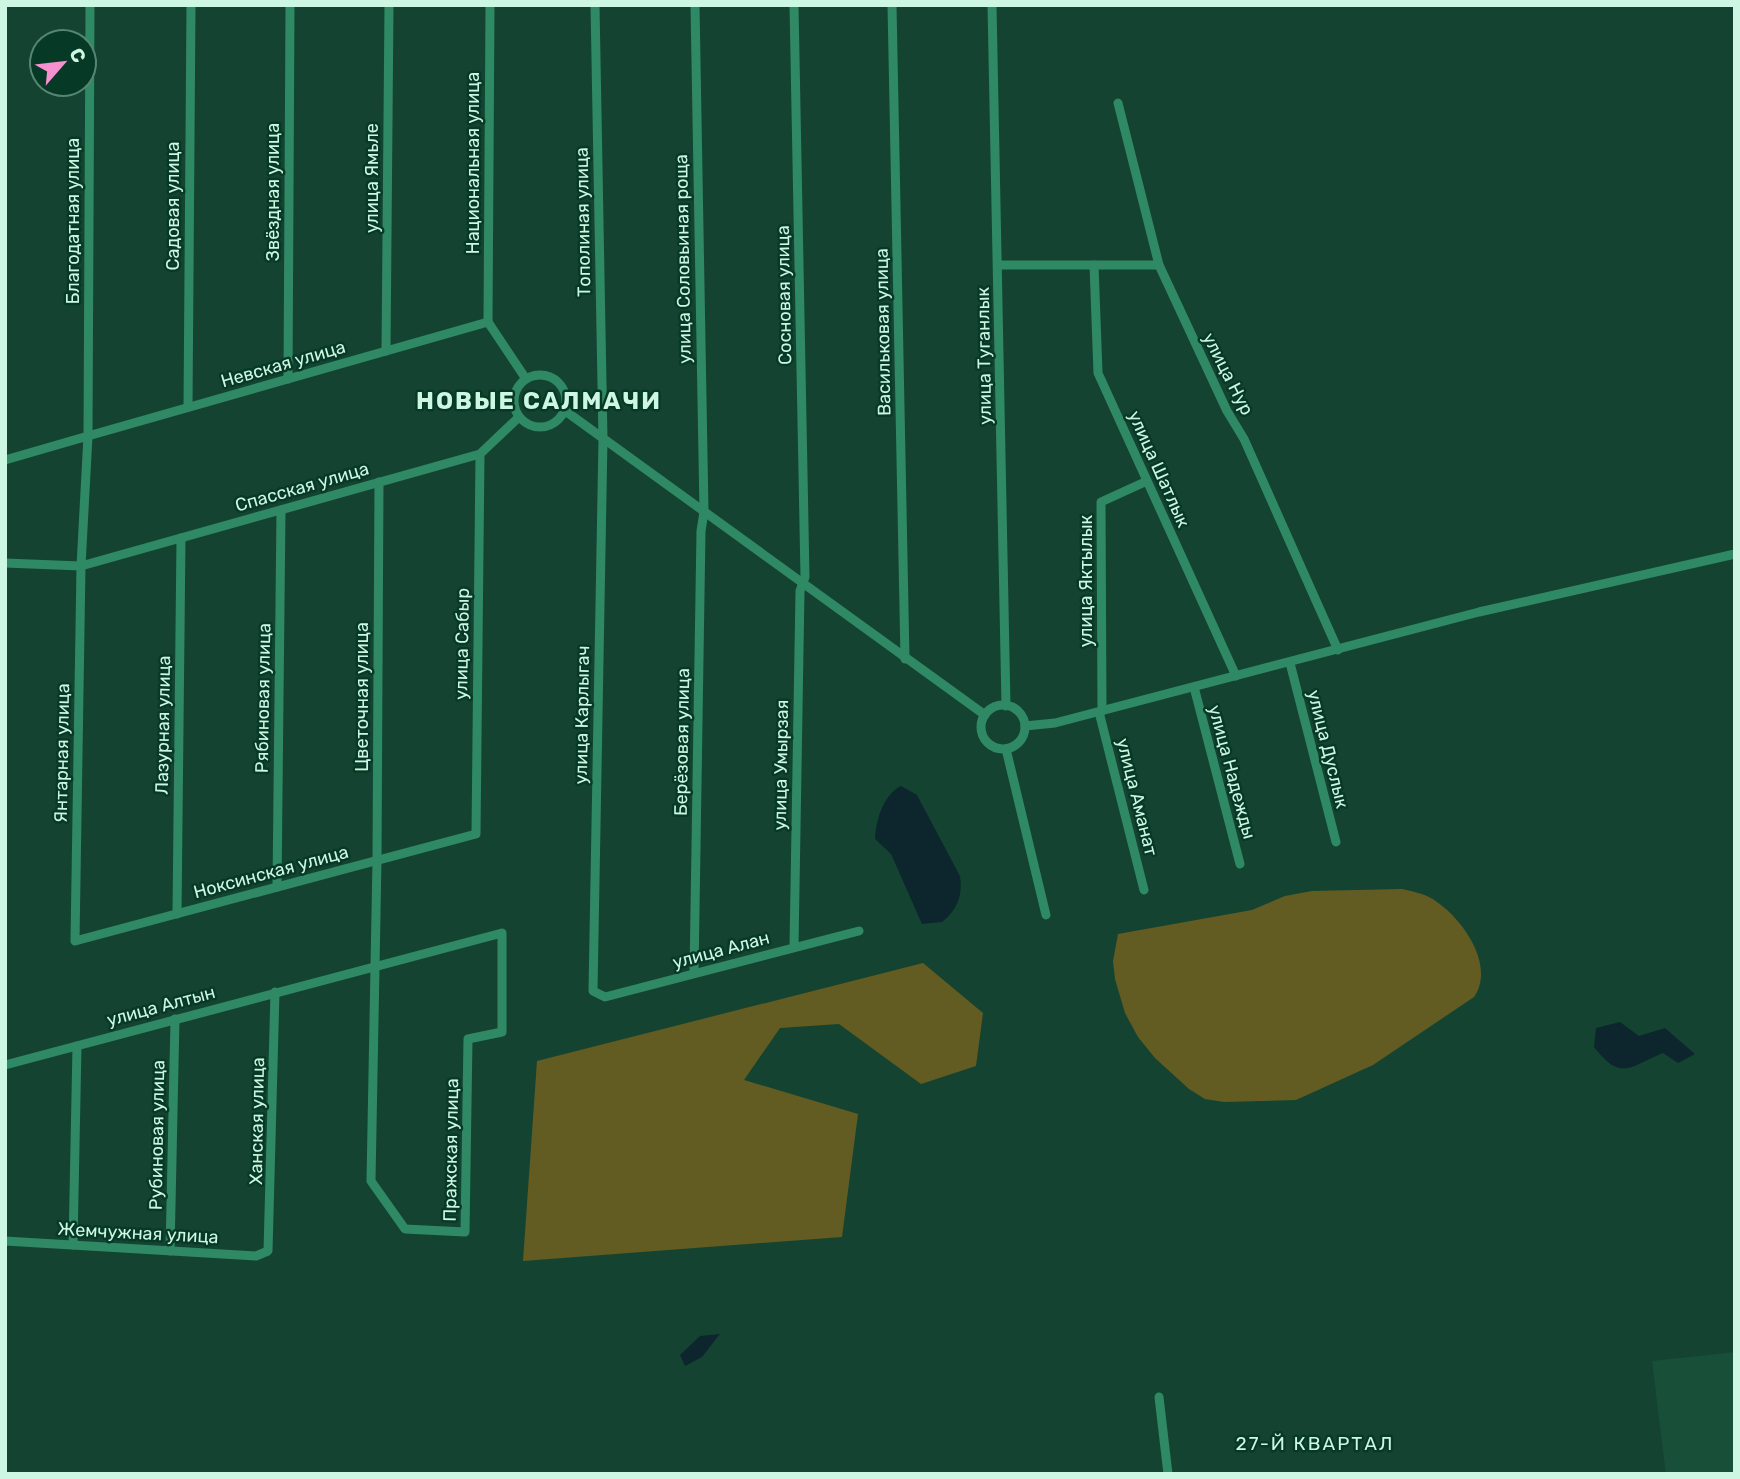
<svg xmlns="http://www.w3.org/2000/svg" width="1740" height="1479" font-family="Rubik,sans-serif">
<style>
.built{fill:#184f39}
.green{fill:#635c22}
.water{fill:#0d252d}
.lines{fill:none;stroke-linecap:round;stroke-linejoin:round}
.minor{stroke:#308965;stroke-width:9}
.labels{text-anchor:middle;dominant-baseline:central;stroke-width:5;stroke-linejoin:round;paint-order:stroke}
.street-label{font-size:18px;fill:#cdf7e2;stroke:#063a27}
.neighbourhood-label{font-size:19px;letter-spacing:2px;fill:#cdf7e2;stroke:#063a27}
.district-label{font-size:24px;font-weight:bold;letter-spacing:2px;fill:#cdf7e2;stroke:#063a27}
</style>
<rect width="100%" height="100%" fill="#144431"/>
<!-- built -->
<polygon class="built" points="1735,1352 1735,1474 1666,1474 1652,1361"/>
<!-- green -->
<g class="green">
<path d="M1402,889C1410,891 1421,893 1429,897C1459,913 1497,964 1474,997L1373,1065L1296,1100L1224,1102L1205,1099L1189,1089L1155,1058L1138,1037L1125,1013L1115,979L1113,961L1118,934L1252,910L1285,896L1312,891Z"/>
<polygon points="923,963 983,1013 976,1066 921,1084 839,1024 780,1028 744,1080 858,1114 842,1237 523,1261 537,1061"/>
</g>
<!-- water -->
<g class="water">
<path d="M901,786L917,795L960,876C963,896 957,910 942,922L922,924L891,854L875,839C876,820 883,795 901,786Z"/>
<path d="M1620,1022L1639,1036L1665,1028L1695,1054L1678,1063L1663,1053C1627,1068 1621,1081 1594,1047L1596,1028Z"/>
<polygon points="720,1334 702,1357 685,1366 680,1355 700,1336"/>
</g>
<g class="lines">
<!-- minor -->
<g class="minor">
<polyline points="90,5 88,436 488,322"/>
<polyline points="595,5 603,439 593,991 605,997 859,931"/>
<polyline points="892,5 905,659"/>
<polyline points="992,5 1006,706"/>
<polyline points="1118,103 1159,265 1227,411 1244,439 1338,650"/>
<polyline points="998,265 1159,265"/>
<polyline points="1094,265 1098,373 1236,676"/>
<polyline points="488,322 490,5"/>
<polyline points="488,322 526,379"/>
<polyline points="386,351 389,5"/>
<circle cx="540" cy="401" r="26"/>
<polyline points="288,379 290,5"/>
<polyline points="188,407 191,5"/>
<polyline points="564,410 985,715"/>
<polyline points="480,454 476,834 75,941 81,566 480,454 519,417"/>
<polyline points="5,460 88,436 81,566 5,563"/>
<polyline points="1290,663 1336,842"/>
<polyline points="1194,687 1240,864"/>
<circle cx="1003" cy="727" r="22"/>
<polyline points="1102,711 1101,502 1147,481"/>
<polyline points="1099,712 1144,890"/>
<polyline points="1025,726 1055,723 1479,612 1735,554"/>
<polyline points="1006,749 1046,915"/>
<polyline points="277,887 281,510"/>
<polyline points="177,914 181,538"/>
<polyline points="794,947 800,591 805,577 794,5"/>
<polyline points="694,973 701,531 704,512 695,5"/>
<polyline points="5,1065 502,933 502,1032 468,1039 465,1232 405,1229 371,1181 377,860 379,482"/>
<polyline points="5,1241 256,1256 268,1251 275,992"/>
<polyline points="73,1245 77,1046"/>
<polyline points="170,1251 175,1019"/>
<polyline points="1159,1397 1168,1474"/>
</g>
</g>
<g class="labels">
<!-- street labels -->
<g class="street-label">
<text transform="translate(473 163) rotate(-90)">Национальная улица</text>
<text transform="translate(372 178) rotate(-90)">улица Ямьле</text>
<text transform="translate(273 192) rotate(-90)">Звёздная улица</text>
<text transform="translate(173 206) rotate(-90)">Садовая улица</text>
<text transform="translate(73 221) rotate(-90)">Благодатная улица</text>
<text transform="translate(583 222) rotate(-91)">Тополиная улица</text>
<text transform="translate(683 259) rotate(-91)">улица Соловьиная роща</text>
<text transform="translate(784 295) rotate(-91)">Сосновая улица</text>
<text transform="translate(883 332) rotate(-91)">Васильковая улица</text>
<text transform="translate(984 356) rotate(-91)">улица Туганлык</text>
<text transform="translate(283 364) rotate(-16)">Невская улица</text>
<text transform="translate(1228 374) rotate(63)">улица Нур</text>
<text transform="translate(1159 469) rotate(66)">улица Шатлык</text>
<text transform="translate(302 487) rotate(-16)">Спасская улица</text>
<text transform="translate(1086 581) rotate(-90)">улица Яктылык</text>
<text transform="translate(462 644) rotate(-89)">улица Сабыр</text>
<text transform="translate(362 697) rotate(-90)">Цветочная улица</text>
<text transform="translate(263 698) rotate(-89)">Рябиновая улица</text>
<text transform="translate(582 715) rotate(-89)">улица Карлыгач</text>
<text transform="translate(163 725) rotate(-89)">Лазурная улица</text>
<text transform="translate(682 742) rotate(-89)">Берёзовая улица</text>
<text transform="translate(1328 749) rotate(76)">улица Дуслык</text>
<text transform="translate(62 753) rotate(-89)">Янтарная улица</text>
<text transform="translate(781 765) rotate(-89)">улица Умырзая</text>
<text transform="translate(1232 772) rotate(75)">улица Надежды</text>
<text transform="translate(1137 797) rotate(76)">улица Аманат</text>
<text transform="translate(271 872) rotate(-15)">Ноксинская улица</text>
<text transform="translate(721 950) rotate(-15)">улица Алан</text>
<text transform="translate(161 1006) rotate(-15)">улица Алтын</text>
<text transform="translate(257 1121) rotate(-89)">Ханская улица</text>
<text transform="translate(157 1135) rotate(-89)">Рубиновая улица</text>
<text transform="translate(451 1150) rotate(-89)">Пражская улица</text>
<text transform="translate(138 1233) rotate(3)">Жемчужная улица</text>
</g>
<!-- neighbourhood labels -->
<g class="neighbourhood-label">
<text x="1315" y="1443">27-Й КВАРТАЛ</text>
</g>
<!-- district labels -->
<g class="district-label">
<text x="539" y="401">НОВЫЕ САЛМАЧИ</text>
</g>
</g>
<!-- border -->
<rect width="1740" height="1479" fill="none" stroke="#cdf7e2" stroke-width="14"/>
<!-- north arrow -->
<g transform="translate(63 63) rotate(62)"><circle r="33" fill="#063a27" stroke="#568672" stroke-width="2"/>
<path d="M0-5L12 26L0 18L-12 26Z" fill="#f690cf"/>
<text y="-10" font-size="19" font-weight="bold" text-anchor="middle" fill="#cdf7e2">С</text>
</g>
</svg>
